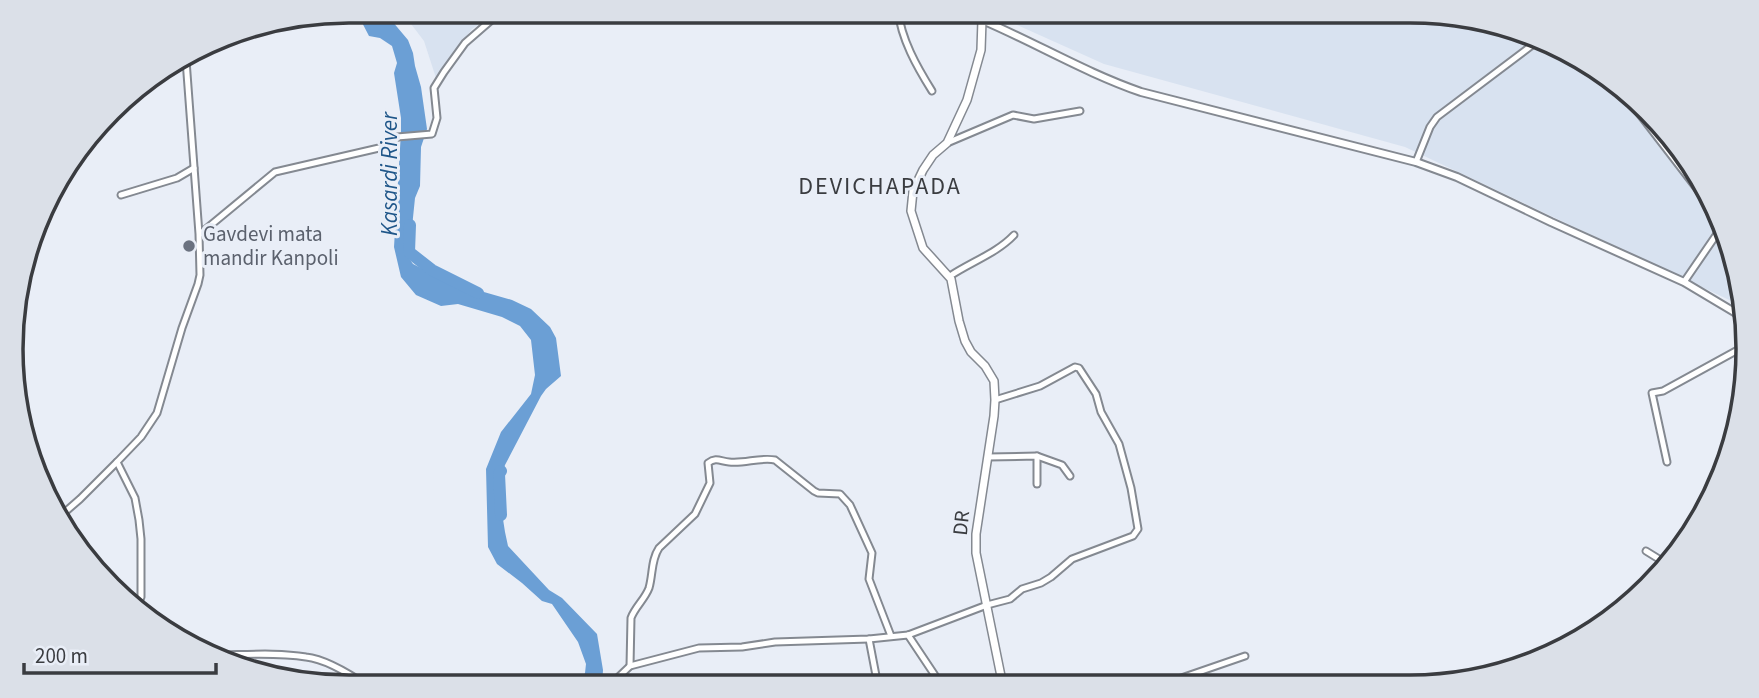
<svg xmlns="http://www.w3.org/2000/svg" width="1759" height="698" font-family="'Source Sans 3',sans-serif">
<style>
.built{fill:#d8e2f0}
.water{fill:#6b9fd5}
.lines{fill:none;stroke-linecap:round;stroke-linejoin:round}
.river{stroke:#6b9fd5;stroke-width:12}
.minor-casing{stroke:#848991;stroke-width:9}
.tertiary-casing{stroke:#848991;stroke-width:10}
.secondary-casing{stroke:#848991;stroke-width:10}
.minor{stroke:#fff;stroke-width:5}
.tertiary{stroke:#fff;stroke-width:6}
.secondary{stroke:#fff;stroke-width:7}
.worship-dot{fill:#6b7280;stroke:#e9eef7;stroke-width:2.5}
.labels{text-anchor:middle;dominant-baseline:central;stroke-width:6;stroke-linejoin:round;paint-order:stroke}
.worship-label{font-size:21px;fill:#5b616d;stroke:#e9eef7;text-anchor:start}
.street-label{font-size:21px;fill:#3a3c40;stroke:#e9eef7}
.water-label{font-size:23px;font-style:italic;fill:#1f5689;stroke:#e9eef7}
.quarter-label{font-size:24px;letter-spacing:2px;fill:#3a3c40;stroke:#e9eef7}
.rim{fill:none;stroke:#3a3c40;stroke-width:3.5}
</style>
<rect width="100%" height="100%" fill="#e9eef7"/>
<!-- built -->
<g class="built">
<polygon points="1410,10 1518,28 1633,94 1713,199 1742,306 1405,147 1104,64 986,11"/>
<polygon points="399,11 498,11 472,29 436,78 424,41 405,16"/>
</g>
<!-- water -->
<polygon class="water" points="356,11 378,11 392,21 408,40 413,53 415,66 421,87 427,129 421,147 420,186 415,198 411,237 406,254 413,264 427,271 463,286 512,300 531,309 550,327 556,338 561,376 546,389 541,396 505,465 498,487 505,532 508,546 549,590 562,598 597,634 603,670 602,687 578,687 585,673 586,664 578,642 552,604 542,601 522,583 497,564 488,547 486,469 501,432 531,394 535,375 531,340 520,326 502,317 458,304 441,306 416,295 401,277 394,247 401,132 401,118 394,73 397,63 392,46 380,38 369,36"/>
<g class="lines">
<!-- river -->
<g class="river">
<polyline points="410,225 409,252 432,270 478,293"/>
<polyline points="501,515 499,474 501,471"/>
</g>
<!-- minor casing -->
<g class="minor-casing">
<g id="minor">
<path d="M898,10C901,39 917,67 932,91"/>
<polyline points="1618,86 1718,216"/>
<polyline points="947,143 1013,115 1034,119 1080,111"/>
<polyline points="1416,162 1430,127 1437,117 1539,40"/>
<polyline points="121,195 177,178 194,168"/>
<polyline points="200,234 275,172 392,145 397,137 432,134 437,118 434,88 444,72 465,43 503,10"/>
<path d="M950,276C971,262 997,253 1014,235"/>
<polyline points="1684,282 1721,228"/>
<polyline points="1037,456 1037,484"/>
<polyline points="988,457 1037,456 1062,465 1070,476"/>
<polyline points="1667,462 1652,393 1663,391 1745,346"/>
<polyline points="57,519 80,499 117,462"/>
<polyline points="1646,551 1667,564"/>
<polyline points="136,610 141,597 141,539 139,520 135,498 117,462 141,437 157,413 182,328 198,284 200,275 199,234 186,60"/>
<polyline points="908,635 942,686"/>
<polyline points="869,639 878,686"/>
<path d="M213,655C243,655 276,652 306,657C326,659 353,676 369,687"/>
<path d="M630,666L631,618C635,607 645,599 649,588C653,574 651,560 659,548L695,514L710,483L708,463C716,457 720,461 729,462C744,464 760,457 775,460L814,491L818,493L840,494L850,505L872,553L869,579L891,636"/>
<polyline points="1161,685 1245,656"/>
<polyline points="608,687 630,666 699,648 742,647 775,642 869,639 908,635 987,605 1010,599 1022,589 1041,583 1051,577 1072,559 1133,536 1138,529 1131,488 1119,444 1101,412 1096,394 1079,368 1075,367 1040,386 995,400"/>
</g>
</g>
<!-- tertiary casing -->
<g class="tertiary-casing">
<path id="tertiary" d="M982,20C1036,43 1086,73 1141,92L1416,162L1457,177L1551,222L1684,282L1746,319"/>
</g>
<!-- secondary casing -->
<g class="secondary-casing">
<polyline id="secondary" points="958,10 982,20 981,50 967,100 947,143 933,155 923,170 913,191 911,211 923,248 951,279 959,321 965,341 971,352 985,366 994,381 995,400 994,416 976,534 976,553 1003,686"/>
</g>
<!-- minor -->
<use href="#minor" class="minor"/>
<!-- tertiary -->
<use href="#tertiary" class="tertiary"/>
<!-- secondary -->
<use href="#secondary" class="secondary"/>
</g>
<!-- markers -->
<circle class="worship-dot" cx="189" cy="246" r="7"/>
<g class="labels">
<!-- worship labels -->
<g class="worship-label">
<text x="203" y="234">Gavdevi mata<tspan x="203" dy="24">mandir Kanpoli</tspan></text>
</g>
<!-- street labels -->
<g class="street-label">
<text transform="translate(961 523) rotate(-84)">DR</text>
</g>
<!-- water labels -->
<g class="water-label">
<text transform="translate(389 174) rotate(-90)">Kasardi River</text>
</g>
<!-- quarter labels -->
<g class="quarter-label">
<text x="880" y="186">DEVICHAPADA</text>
</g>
</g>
<!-- crop -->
<path d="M0 0H1759V698H0ZM349 23H1410A326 326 0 0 1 1736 349V349A326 326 0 0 1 1410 675H349A326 326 0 0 1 23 349V349A326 326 0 0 1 349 23Z" fill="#dbe0e8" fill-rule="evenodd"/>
<path class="rim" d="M349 23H1410A326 326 0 0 1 1736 349V349A326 326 0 0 1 1410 675H349A326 326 0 0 1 23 349V349A326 326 0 0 1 349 23Z"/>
<!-- scale -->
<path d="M24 663v10h192v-10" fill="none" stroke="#3a3c40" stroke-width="3.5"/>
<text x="35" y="663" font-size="21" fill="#3a3c40" stroke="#e9eef7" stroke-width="5" paint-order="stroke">200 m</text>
</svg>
